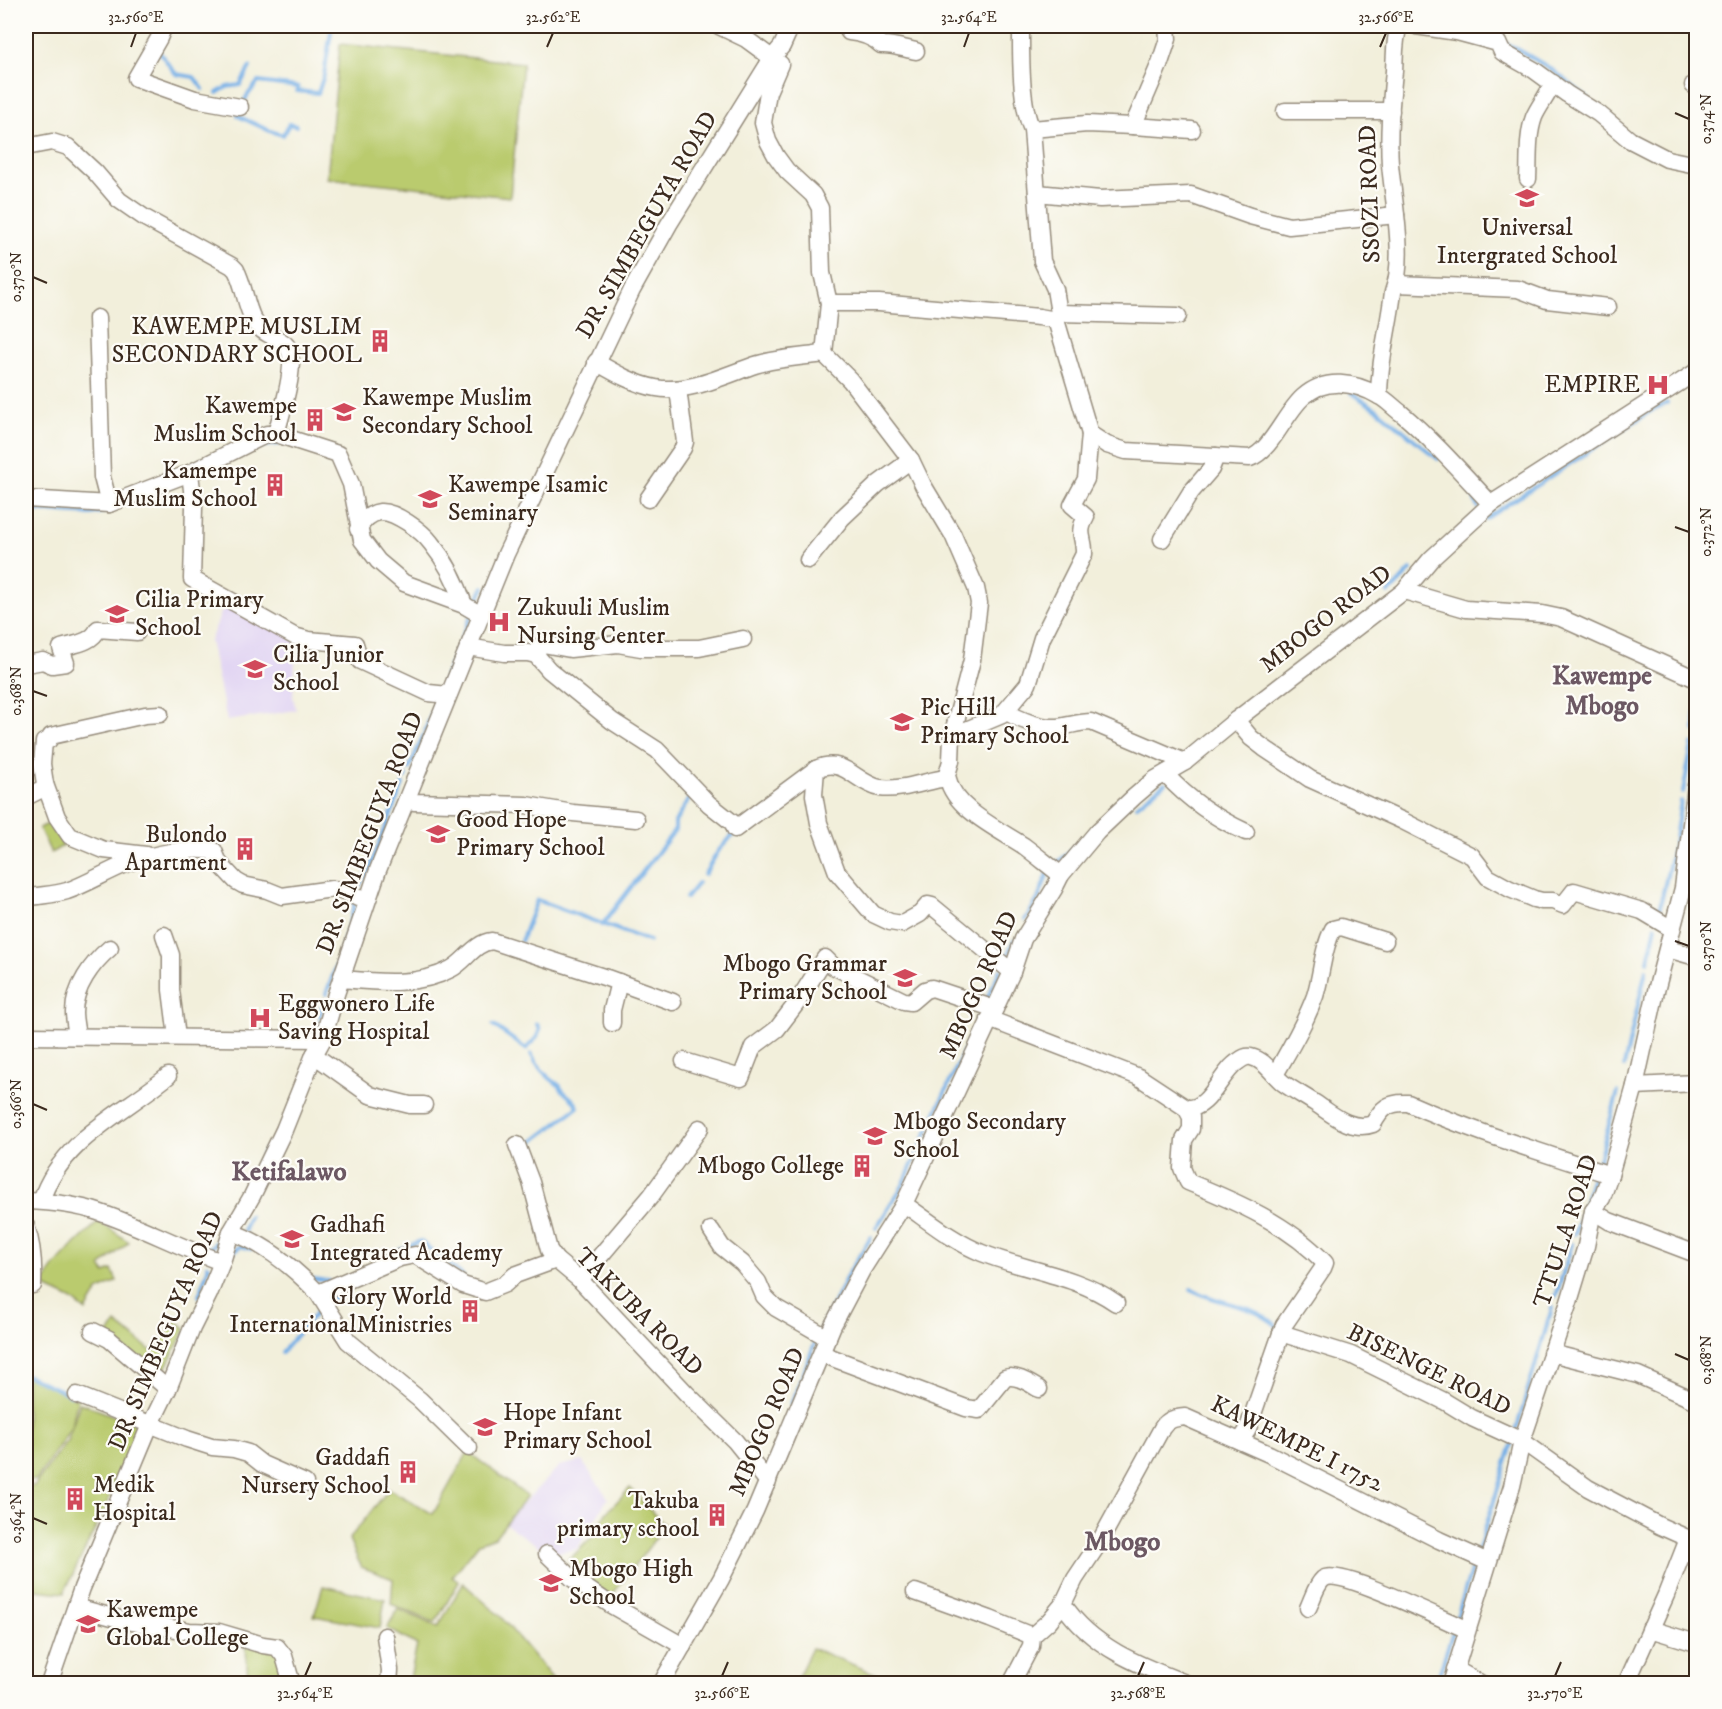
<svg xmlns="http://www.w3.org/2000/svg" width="1722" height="1709" font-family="'IM FELL DW Pica',serif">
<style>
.built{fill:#e1d4f3}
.green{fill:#bacb6e;stroke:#7a7a46;stroke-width:1.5}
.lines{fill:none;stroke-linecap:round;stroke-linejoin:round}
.stream{stroke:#75afe6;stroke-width:4}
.minor-casing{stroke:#968c7c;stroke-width:19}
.minor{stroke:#fff;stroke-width:16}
.ticks{fill:none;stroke:#3b2a1e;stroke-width:2}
.labels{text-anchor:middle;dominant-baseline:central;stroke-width:4.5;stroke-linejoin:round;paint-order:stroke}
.street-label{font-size:24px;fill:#3b2a1e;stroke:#fdfcf7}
.poi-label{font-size:24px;fill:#3b2a1e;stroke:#fdfcf7;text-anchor:start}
.neighbourhood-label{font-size:26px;font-weight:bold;fill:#6c5863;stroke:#fdfcf7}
.quarter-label{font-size:27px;font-weight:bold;fill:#6c5863;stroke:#fdfcf7}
.neatline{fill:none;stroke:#3b2a1e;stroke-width:2}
.ticks-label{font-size:15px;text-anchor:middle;fill:#3b2a1e}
</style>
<rect width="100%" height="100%" fill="#fdfcf7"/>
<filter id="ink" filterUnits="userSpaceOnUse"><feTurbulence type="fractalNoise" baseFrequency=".0167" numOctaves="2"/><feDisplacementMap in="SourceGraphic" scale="12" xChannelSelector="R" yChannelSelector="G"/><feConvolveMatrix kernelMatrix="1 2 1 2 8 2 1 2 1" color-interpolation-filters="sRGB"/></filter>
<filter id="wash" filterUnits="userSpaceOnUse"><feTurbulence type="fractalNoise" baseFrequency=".008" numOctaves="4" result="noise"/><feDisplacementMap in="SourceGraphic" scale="24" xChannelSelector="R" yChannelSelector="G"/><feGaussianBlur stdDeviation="1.35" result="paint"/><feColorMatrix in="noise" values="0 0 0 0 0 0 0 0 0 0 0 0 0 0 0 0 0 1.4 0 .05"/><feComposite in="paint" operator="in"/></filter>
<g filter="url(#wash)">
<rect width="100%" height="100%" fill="#f2efdb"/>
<!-- built -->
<g class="built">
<polygon points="225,603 296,640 293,697 296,710 227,721 210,641"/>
<polygon points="582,1461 608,1498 577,1549 550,1554 504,1523 559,1466"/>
</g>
<!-- green -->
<g class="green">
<polygon points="340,44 523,63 510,197 327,178"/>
<polygon points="55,821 63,846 51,853 39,828"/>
<path d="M99,1221L129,1242L101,1266L105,1273L112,1270L117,1281L98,1291L86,1311L71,1299L43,1286C51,1263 82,1239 99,1221Z"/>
<polygon points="176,1320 186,1329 161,1376 108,1336 116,1323 153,1352"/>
<polygon points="26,1376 78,1399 71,1428 36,1480 26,1481"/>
<polygon points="80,1403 138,1425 106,1506 64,1593 26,1589 26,1486 34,1486 68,1439"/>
<polygon points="468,1452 527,1496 495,1537 479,1543 452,1577 459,1582 435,1623 391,1604 393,1579 361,1567 349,1539 389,1489 433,1514"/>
<polygon points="630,1488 665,1526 610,1598 569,1560 592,1537 606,1513"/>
<polygon points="463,1583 501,1617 556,1683 409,1683 417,1645 387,1628 398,1609 438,1627"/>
<polygon points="323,1586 385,1599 380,1628 314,1616"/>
<polygon points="246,1646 276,1648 288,1683 248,1683"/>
<polygon points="812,1648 883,1677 880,1683 795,1683"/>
</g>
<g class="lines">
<!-- stream -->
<g class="stream">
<polyline points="1503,42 1514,47 1551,69 1587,97"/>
<polyline points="157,49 176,74 194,77 203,89"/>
<polyline points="217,93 227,87 240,85 250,67"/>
<polyline points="243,104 247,96 258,82 298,87 297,91 318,93 324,75 331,32"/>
<polyline points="240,111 238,116 270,131 283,135 289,124 296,126"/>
<polyline points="1351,393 1378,410 1438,459"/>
<polyline points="260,446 279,444"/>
<polyline points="1473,494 1478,508"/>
<polyline points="26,510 91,514 106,511"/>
<polyline points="1485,519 1654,409 1667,403"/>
<polyline points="1389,593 1411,570"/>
<polyline points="476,603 484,587"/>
<polyline points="461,639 471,616"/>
<polyline points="441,688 458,647"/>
<polyline points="1695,730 1696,713"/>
<polyline points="425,731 437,699"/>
<polyline points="409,769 423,736"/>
<polyline points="405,778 406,776"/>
<polyline points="1683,792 1692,744"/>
<polyline points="1136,806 1165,783"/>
<polyline points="1055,865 1076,846"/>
<polyline points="704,875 719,850 733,835"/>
<polyline points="356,891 369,870 403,784"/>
<polyline points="686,898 698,883"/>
<polyline points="1658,915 1674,844 1681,801"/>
<polyline points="1025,920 1038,899 1049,870"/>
<polyline points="602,925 675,830 675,822 690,797"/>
<polyline points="521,941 537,900 649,941"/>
<polyline points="340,955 354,907 354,902"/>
<polyline points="1005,960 1014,940"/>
<polyline points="1648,961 1656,926"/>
<polyline points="326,994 337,964"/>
<polyline points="986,1001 1000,970"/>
<polyline points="320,1016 323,1001"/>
<polyline points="493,1025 526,1049 537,1037 540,1029 537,1024"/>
<polyline points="314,1035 317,1028 318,1022"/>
<polyline points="1624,1066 1646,970"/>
<path d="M523,1149L578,1107C574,1097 562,1094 560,1086C548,1078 537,1067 531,1054"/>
<polyline points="1597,1167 1618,1092"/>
<polyline points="254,1171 266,1149"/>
<polyline points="876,1228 903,1185 982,1011"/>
<polyline points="245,1231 244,1230 249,1216"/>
<polyline points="1575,1234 1593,1176"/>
<polyline points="205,1249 210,1248 223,1236"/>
<polyline points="395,1252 420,1241 463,1276"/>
<polyline points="231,1253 241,1246 251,1249"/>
<polyline points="313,1279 329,1281"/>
<path d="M1191,1289C1220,1306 1251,1302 1277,1326"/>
<polyline points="199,1296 209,1266 207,1265"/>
<polyline points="1556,1296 1572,1244"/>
<polyline points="329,1302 341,1291"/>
<polyline points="821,1329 849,1272 871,1237"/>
<polyline points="282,1352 321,1307"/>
<polyline points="26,1375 71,1395"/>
<polyline points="791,1404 817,1338"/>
<polyline points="1515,1434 1552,1308"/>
<polyline points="1478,1551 1513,1441"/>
<polyline points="1456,1620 1474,1561"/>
<polyline points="652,1684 657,1677"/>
<polyline points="1436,1684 1453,1631"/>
</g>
</g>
</g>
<g filter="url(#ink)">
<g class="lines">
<!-- minor casing -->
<g class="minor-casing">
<g id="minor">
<polyline points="164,26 159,38 136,78 195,99 240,107"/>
<polyline points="719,26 746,39 780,64 768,92 763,123 768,141 776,156 787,171 813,195 820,208 822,273 829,303"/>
<path d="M845,26L849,32C861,33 872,36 881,45C892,44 905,49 916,51"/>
<path d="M1021,26C1021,53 1020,105 1032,129L1042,261L1055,289L1059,313L1056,320L1090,434L1107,445L1126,451L1250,458C1271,451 1285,413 1303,397C1325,377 1355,382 1379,396C1387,400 1394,408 1401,413C1433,440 1462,473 1491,504"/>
<polyline points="1416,26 1457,32 1498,43 1502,52 1534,70 1567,94 1599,114 1630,140 1667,159 1696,165"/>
<polyline points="1693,85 1696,85"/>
<polyline points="1285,111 1391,111"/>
<polyline points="1133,126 1192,130"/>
<polyline points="1032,129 1087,124 1133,126 1160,63 1168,39 1167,26"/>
<path d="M26,147L52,142L68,147L95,172L119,200L145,218L232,266L236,270C244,285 245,303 253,319C261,334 272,334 285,344C301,357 280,417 276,434"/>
<path d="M1528,179C1529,159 1527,136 1534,117C1538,107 1548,95 1553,83"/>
<polyline points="1037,193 1100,199 1191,195 1250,216 1289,226 1396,215"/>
<polyline points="1397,284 1518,289 1547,300 1608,307"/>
<polyline points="1059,313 1178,316"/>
<polyline points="97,318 102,477 109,504"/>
<path d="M824,354L850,380L911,460L923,485L953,535L976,588L979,603L972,660L952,736L951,761L946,778L948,779C954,809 1000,830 1024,846C1036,855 1048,865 1061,875"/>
<polyline points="824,354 829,303 879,303 1039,317 1056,320"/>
<path d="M596,362C615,373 634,384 656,388C687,394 726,375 755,365C777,358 801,357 824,354"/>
<path d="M1379,396C1379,361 1389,327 1393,292C1406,259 1393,200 1390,164C1388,134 1391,102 1394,71C1395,56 1394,40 1399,26"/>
<polyline points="190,473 194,507 192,579 294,636 308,640 355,644 360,661 429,693 448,695"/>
<polyline points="26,499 109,504 190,473 267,434 276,434 338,454 351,484 362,540 378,561 404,583 464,605 481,615"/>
<polyline points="648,499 683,448 685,442 678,389"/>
<path d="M358,529C363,521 370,513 380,512C395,511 422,531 431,543C445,560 457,583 464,605"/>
<polyline points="1162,539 1191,492 1211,469 1216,456"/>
<polyline points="808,560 842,518 878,484 911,460"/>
<polyline points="1404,591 1466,609 1542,614 1561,618 1696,679"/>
<path d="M468,647L504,653H528L536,655L549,670L612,721L657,750L709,804L733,823L735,829L816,769C845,756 855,783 880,788C901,791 925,781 946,778"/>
<polyline points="536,655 539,647 543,644 570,649 618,644 641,648 699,648 743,639"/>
<path d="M26,664L43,661L52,665L66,663L61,648C74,644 92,643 98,629L137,632"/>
<path d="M1006,711C1018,720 1042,728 1057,727C1069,726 1079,722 1091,722L1185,762"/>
<polyline points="1236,720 1251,738 1264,748 1310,779 1403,821 1472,856 1488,877 1510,889 1534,899 1542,901 1553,901 1563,905 1574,891 1642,911 1672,929"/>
<path d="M952,736L1002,715L1028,684L1042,638L1084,554C1085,537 1076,535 1086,517L1072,505L1086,479L1090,434"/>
<polyline points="816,769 814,795 819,823 837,872 873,914 890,922 902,924 920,914 928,905 932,906 1012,972"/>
<path d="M1166,775C1189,800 1215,818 1246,832"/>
<polyline points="45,784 57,817 70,836 104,850 146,855"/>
<polyline points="26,797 44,788 45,784 42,764 44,742 49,740 51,736 145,715 160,714"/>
<polyline points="407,799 414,802 526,805 573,813 636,819"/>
<path d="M26,898C39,895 54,895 67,891C87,884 106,872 126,864C152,854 186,847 214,851L219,863L236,881L243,885L267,890L282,896L332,889L342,890L358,898L367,899"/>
<polyline points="164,935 171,955 171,990 177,1037"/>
<polyline points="1668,949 1696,957"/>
<path d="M341,979C376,982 418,987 451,969C466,961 474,943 492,941L607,978L673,1002"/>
<path d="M989,1019L1139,1077L1186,1108L1191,1117V1129L1184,1140L1182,1168L1188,1182C1237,1202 1288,1224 1325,1263L1323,1268L1284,1325L1247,1431L1240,1441"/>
<polyline points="612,1023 612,1010 619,982"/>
<polyline points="26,1036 323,1039"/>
<path d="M77,1036C76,1028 74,1020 74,1012C74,988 92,963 110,948"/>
<polyline points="314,1055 370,1095 410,1105 424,1105"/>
<polyline points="684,1061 741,1078 753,1047 777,1029 796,1004 825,958 833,966 904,1001 911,1002 925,990 932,988 995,1009"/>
<path d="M1275,1075C1289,1050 1305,1024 1315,996C1322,974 1322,950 1333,929L1341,927L1385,941"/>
<polyline points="1635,1086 1696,1083"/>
<path d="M1186,1108C1210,1111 1220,1072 1239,1061C1243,1058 1246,1056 1251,1057C1265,1060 1272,1074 1283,1083C1293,1090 1304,1096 1315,1103C1332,1114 1351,1132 1373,1124C1382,1108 1388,1102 1408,1103C1473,1132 1542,1152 1610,1175"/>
<polyline points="517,1145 531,1182 549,1250 556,1260 580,1280 687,1394 735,1441 768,1482"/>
<path d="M26,1201C50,1202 75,1204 98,1212C141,1226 180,1248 222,1262"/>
<path d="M41,1201C61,1140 122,1114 168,1076"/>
<path d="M904,1204C929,1221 954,1242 982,1253C1027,1271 1076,1275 1116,1303"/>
<polyline points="1593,1211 1609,1221 1696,1254"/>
<path d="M26,1226C33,1246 34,1264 33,1285"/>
<polyline points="711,1230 722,1247 742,1263 758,1282 764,1296 776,1308 828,1338"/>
<path d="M231,1232C264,1243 294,1268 318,1293L400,1258L415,1255L463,1285L485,1292L505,1284L515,1275L556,1260"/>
<polyline points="580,1280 651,1196 700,1128"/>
<polyline points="318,1293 348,1341 420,1400 469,1448"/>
<polyline points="93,1331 109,1339 168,1389"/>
<polyline points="1281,1333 1351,1355 1444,1401 1472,1418 1522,1441 1588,1488 1660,1526 1696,1542"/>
<polyline points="1551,1353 1638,1375 1696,1401"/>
<path d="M822,1354L966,1408L979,1410L1005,1378C1016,1374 1029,1383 1039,1389"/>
<polyline points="77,1395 187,1439 212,1447 234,1449 248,1453 262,1464 305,1483"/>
<polyline points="547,1554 573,1579 611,1605 683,1646"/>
<polyline points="915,1592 990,1619 1032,1636"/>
<path d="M1063,1604C1092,1648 1141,1666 1188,1684"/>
<polyline points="76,1607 127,1621 189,1631 219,1632 263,1645 277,1647 284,1656 292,1684"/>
<path d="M1308,1608C1312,1600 1316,1585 1323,1579C1339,1567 1445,1621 1466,1629"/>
<polyline points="1650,1629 1696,1643"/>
<polyline points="385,1636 390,1670 389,1684"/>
<polyline points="1455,1669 1482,1684"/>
<polyline points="49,1684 82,1588 147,1432 168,1389 192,1328 209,1294 222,1262 231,1232 252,1196 284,1130 314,1055 323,1039 336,994 378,870 506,554 632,290 669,224 772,58 782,46 791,26"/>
<polyline points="661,1684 721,1579 755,1511 833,1325 862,1270 904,1204 1012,972 1023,939 1054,889 1061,875 1097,832 1134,797 1154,780 1185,762 1236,720 1404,591 1431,559 1491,504 1696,372"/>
<path d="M1011,1684L1031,1646L1032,1636L1049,1621L1063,1604L1075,1579L1099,1543L1162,1428C1168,1419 1175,1418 1185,1417L1269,1454L1439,1540L1488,1562"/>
<polyline points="1451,1684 1512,1486 1522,1441 1569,1302 1586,1246 1593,1211 1602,1198 1610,1175 1635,1086 1656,991 1683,888 1696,785"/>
<polyline points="1626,1684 1666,1595 1688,1539"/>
</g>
</g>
<!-- minor -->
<use href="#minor" class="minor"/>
</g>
</g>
<!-- ticks -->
<path class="ticks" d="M131,47L136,33M547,47L553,33M964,47L969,33M1380,47L1386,33M1675,113L1689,119M33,277L47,283M1675,527L1689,532M33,691L47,696M1675,941L1689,946M33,1104L47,1110M1675,1354L1689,1360M33,1518L47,1524M305,1676L311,1662M722,1676L728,1662M1138,1676L1144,1662M1555,1676L1561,1662"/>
<!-- icons -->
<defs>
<g id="school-bare" transform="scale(1.8)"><path d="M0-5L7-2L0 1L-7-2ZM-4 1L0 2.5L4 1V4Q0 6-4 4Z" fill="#d1495b" stroke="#fdfcf7" stroke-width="2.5" paint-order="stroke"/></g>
<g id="building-bare" transform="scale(1.8)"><path d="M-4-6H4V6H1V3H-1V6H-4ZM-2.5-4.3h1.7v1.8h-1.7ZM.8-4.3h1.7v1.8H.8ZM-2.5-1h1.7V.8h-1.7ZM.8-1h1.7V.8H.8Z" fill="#d1495b" stroke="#fdfcf7" stroke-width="2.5" paint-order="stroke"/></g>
<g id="hospital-bare" transform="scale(1.8)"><path d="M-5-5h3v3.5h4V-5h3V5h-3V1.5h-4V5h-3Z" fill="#d1495b" stroke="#fdfcf7" stroke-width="2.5" paint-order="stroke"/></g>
</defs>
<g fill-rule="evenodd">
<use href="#school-bare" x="1527" y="198"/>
<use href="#building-bare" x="380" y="341"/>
<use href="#hospital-bare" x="1658" y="385"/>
<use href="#school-bare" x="344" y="412"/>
<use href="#building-bare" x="315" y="420"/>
<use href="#building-bare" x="275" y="485"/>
<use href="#school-bare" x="430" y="499"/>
<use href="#school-bare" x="117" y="614"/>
<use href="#hospital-bare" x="499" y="622"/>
<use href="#school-bare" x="255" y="669"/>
<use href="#school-bare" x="902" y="722"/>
<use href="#school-bare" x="438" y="834"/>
<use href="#building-bare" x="245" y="849"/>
<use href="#school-bare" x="905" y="978"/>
<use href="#hospital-bare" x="260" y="1018"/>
<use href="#school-bare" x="875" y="1136"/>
<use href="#building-bare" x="862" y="1166"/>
<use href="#school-bare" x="292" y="1239"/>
<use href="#building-bare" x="470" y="1311"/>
<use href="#school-bare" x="485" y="1427"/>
<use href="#building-bare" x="408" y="1472"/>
<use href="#building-bare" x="75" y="1499"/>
<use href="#building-bare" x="717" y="1515"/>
<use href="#school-bare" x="551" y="1583"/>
<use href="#school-bare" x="88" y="1624"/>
</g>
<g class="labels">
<!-- street labels -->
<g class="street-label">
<text transform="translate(1370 194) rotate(-92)">SSOZI ROAD</text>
<text transform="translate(647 225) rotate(-60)">DR. SIMBEGUYA ROAD</text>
<text transform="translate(1326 619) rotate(-38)">MBOGO ROAD</text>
<text transform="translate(370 833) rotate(-69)">DR. SIMBEGUYA ROAD</text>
<text transform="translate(979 985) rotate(-66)">MBOGO ROAD</text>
<text transform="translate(1566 1231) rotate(-72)">TTULA ROAD</text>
<text transform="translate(639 1312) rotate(45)">TAKUBA ROAD</text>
<text transform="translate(166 1331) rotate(-67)">DR. SIMBEGUYA ROAD</text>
<text transform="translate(1429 1370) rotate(26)">BISENGE ROAD</text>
<text transform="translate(767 1422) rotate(-67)">MBOGO ROAD</text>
<text transform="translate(1297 1444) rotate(26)">KAWEMPE I 1752</text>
</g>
<!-- poi labels -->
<g class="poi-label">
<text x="1527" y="228" text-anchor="middle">Universal<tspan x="1527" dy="28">Intergrated School</tspan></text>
<text x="362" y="327" text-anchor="end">KAWEMPE MUSLIM<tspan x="362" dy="28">SECONDARY SCHOOL</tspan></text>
<text x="1640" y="385" text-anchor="end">EMPIRE</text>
<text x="362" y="398">Kawempe Muslim<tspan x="362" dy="28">Secondary School</tspan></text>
<text x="297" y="406" text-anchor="end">Kawempe<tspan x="297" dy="28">Muslim School</tspan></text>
<text x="257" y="471" text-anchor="end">Kamempe<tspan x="257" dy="28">Muslim School</tspan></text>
<text x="448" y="485">Kawempe Isamic<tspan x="448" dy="28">Seminary</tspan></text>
<text x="135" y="600">Cilia Primary<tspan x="135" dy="28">School</tspan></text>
<text x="517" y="608">Zukuuli Muslim<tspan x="517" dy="28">Nursing Center</tspan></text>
<text x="273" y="655">Cilia Junior<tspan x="273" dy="28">School</tspan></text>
<text x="920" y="708">Pic Hill<tspan x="920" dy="28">Primary School</tspan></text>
<text x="456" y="820">Good Hope<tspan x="456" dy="28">Primary School</tspan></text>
<text x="227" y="835" text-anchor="end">Bulondo<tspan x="227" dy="28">Apartment</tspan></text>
<text x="887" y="964" text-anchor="end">Mbogo Grammar<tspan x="887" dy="28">Primary School</tspan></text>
<text x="278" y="1004">Eggwonero Life<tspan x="278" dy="28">Saving Hospital</tspan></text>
<text x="893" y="1122">Mbogo Secondary<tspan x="893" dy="28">School</tspan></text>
<text x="844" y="1166" text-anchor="end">Mbogo College</text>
<text x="310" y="1225">Gadhafi<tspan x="310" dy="28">Integrated Academy</tspan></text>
<text x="452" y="1297" text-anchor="end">Glory World<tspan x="452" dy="28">InternationalMinistries</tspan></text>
<text x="503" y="1413">Hope Infant<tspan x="503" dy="28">Primary School</tspan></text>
<text x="390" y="1458" text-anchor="end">Gaddafi<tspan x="390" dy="28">Nursery School</tspan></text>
<text x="93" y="1485">Medik<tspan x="93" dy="28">Hospital</tspan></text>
<text x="699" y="1501" text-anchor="end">Takuba<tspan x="699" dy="28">primary school</tspan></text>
<text x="569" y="1569">Mbogo High<tspan x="569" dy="28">School</tspan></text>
<text x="106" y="1610">Kawempe<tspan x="106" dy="28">Global College</tspan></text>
</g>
<!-- neighbourhood labels -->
<g class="neighbourhood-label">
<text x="1602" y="676">Kawempe<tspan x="1602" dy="30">Mbogo</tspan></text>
</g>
<!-- quarter labels -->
<g class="quarter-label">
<text x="289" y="1172">Ketifalawo</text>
<text x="1122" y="1542">Mbogo</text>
</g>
</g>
<!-- margin -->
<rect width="1722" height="1709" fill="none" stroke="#fdfcf7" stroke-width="66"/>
<rect x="33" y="33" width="1656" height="1643" class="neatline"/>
<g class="ticks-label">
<text x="136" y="22">32.560°E</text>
<text x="553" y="22">32.562°E</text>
<text x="969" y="22">32.564°E</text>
<text x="1386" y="22">32.566°E</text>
<text transform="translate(1706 119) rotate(-90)" y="5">0.374°N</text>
<text transform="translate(16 277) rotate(-90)" y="5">0.370°N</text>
<text transform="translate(1706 532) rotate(-90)" y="5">0.372°N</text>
<text transform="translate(16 691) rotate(-90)" y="5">0.368°N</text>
<text transform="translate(1706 946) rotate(-90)" y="5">0.370°N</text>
<text transform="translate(16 1104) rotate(-90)" y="5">0.366°N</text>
<text transform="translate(1706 1360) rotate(-90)" y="5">0.368°N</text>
<text transform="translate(16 1518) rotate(-90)" y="5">0.364°N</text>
<text x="305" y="1698">32.564°E</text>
<text x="722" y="1698">32.566°E</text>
<text x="1138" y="1698">32.568°E</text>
<text x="1555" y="1698">32.570°E</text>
</g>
</svg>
